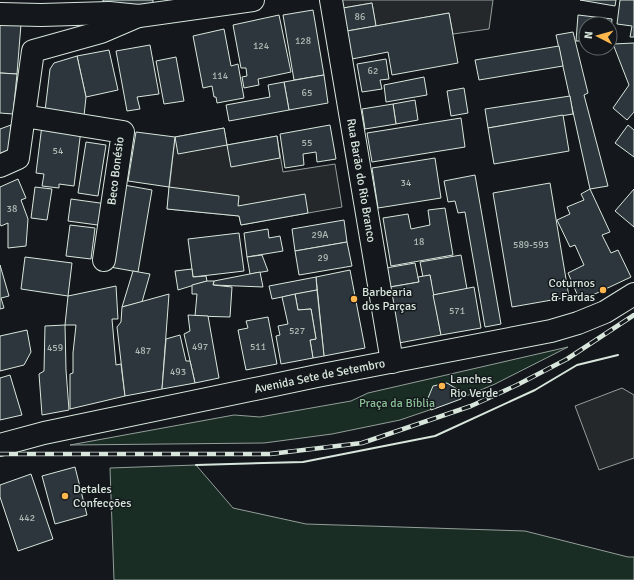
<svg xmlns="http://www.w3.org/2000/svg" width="634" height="580" font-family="Signika,sans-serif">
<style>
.green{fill:#1a2d24;stroke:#939e99}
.parking{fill:#24282b;stroke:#939e99}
.building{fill:#2c363c;stroke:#d8e6dc}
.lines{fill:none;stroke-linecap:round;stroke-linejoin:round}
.minor-casing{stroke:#d8e6dc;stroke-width:24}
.secondary-casing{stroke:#d8e6dc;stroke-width:24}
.minor{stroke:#14181c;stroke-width:22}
.secondary{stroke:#14181c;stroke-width:22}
.rail-casing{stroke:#d8e6dc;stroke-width:4.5}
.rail{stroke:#14181c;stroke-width:3;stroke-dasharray:9;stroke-linecap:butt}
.wall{stroke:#d8e6dc;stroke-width:2}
.poi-dot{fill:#ffb74d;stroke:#14181c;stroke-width:1.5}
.labels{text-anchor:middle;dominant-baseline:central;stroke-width:3;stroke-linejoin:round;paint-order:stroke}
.number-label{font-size:10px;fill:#adbab4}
.street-label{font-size:12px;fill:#d8e6dc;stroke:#14181c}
.poi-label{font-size:12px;fill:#d8e6dc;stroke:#14181c;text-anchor:start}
.park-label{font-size:12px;fill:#8ac095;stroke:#14181c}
</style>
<rect width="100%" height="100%" fill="#14181c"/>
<!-- green -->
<g class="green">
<polygon points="568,347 495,384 447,404 400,420 332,434 264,443 70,445 234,415 260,417 351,401 368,393"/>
<polygon points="196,465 233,508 306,524 525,531 628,557 634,557 634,580 114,580 110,468"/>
</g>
<!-- parking -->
<g class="parking">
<polygon points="342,0 493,0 489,29 453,34 449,13 376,26 372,3 343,8"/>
<polygon points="224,128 227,145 277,136 283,172 335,164 342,207 241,225 239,216 167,209 175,137"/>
<polygon points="622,388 634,395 634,458 599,470 575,406"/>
</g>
<!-- building -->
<g class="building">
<polygon points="103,0 153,0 153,6 103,3"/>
<polygon points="580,0 616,0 615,6"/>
<polygon points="620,0 634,0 634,37 630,37 632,26 617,24"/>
<polygon points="372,3 376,26 347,31 343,8"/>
<polygon points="313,10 324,75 294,80 283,15"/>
<polygon points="449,13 458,63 392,75 388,52 352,59 347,31"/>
<polygon points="279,15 291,72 258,79 259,85 244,88 242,77 247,76 246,68 241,68 233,25"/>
<polygon points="578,15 612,19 610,42 610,24 586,24 586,41 576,41"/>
<polygon points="0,22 21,24 17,74 0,73"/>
<polygon points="224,29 231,66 238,64 244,98 217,103 216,97 214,97 212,86 203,88 193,36"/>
<polygon points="573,32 588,93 584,95 608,186 590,189 556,35"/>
<polygon points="634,43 634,112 627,120 613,108 629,85 613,44"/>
<polygon points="150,45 159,94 137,97 140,109 127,111 116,51"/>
<polygon points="559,46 563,66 479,80 475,60"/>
<polygon points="109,50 118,90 86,97 77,56"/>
<polygon points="77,56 86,97 84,116 45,111 50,69 54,63"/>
<polygon points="176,57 184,101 164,104 156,61"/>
<polygon points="386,59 389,79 380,80 382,89 362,92 357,64"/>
<polygon points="0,73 17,74 13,114 0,113"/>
<polygon points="324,75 328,103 289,110 284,82"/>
<polygon points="424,77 427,95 386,102 384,85"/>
<polygon points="284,82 289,110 229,121 226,105 270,97 268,85"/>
<polygon points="464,88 468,113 451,116 447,91"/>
<polygon points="570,96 573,114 488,128 485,109"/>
<polygon points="415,100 418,120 396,124 393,104"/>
<polygon points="393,104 396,124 365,129 362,109"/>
<polygon points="563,115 569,151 494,164 488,128"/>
<polygon points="461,118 465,147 372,162 367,133"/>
<polygon points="11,125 9,153 0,160 0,129"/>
<polygon points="42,125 81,130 74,186 59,184 59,188 42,186 44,174 36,173"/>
<polygon points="330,125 336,159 317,162 316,152 303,154 304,165 285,168 280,134"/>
<polygon points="628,125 634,130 634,157 615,143"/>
<polygon points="224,128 227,145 178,154 175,137"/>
<polygon points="136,132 175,137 169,187 128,181"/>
<polygon points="277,136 280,158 231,167 227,145"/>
<polygon points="86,142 106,145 98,196 78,193"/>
<polygon points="435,158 441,198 378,208 372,168"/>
<polygon points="475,175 501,324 485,327 465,212 458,213 455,201 448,202 444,181"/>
<polygon points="18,179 26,198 21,200 28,219 26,246 8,248 8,223 1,226 0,224 0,187"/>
<polygon points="550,183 569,297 512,307 493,193"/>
<polygon points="124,185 152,190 138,272 110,267"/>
<polygon points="35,187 52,189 47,220 31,218"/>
<polygon points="169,187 239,196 238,206 305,194 308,213 241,225 239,216 167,209"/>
<polygon points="590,189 610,232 602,235 611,253 618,250 631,277 580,301 568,273 584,265 575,245 570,247 557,220 570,214 567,207 584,200 581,194"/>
<polygon points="634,189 634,227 615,211"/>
<polygon points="71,199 107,204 105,226 68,221"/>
<polygon points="445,208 453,255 391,266 383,218 408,214 411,229 430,225 428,210"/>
<polygon points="344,220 347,242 295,251 292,229"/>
<polygon points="70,225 95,228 91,259 66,256"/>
<polygon points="268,229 269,238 280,236 283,251 247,257 244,233"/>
<polygon points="239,233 244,271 193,277 188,239"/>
<polygon points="347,242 352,266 299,275 295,251"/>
<polygon points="262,255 268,271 250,274 247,257"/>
<polygon points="461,255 467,289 433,295 430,275 423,277 420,262"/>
<polygon points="25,257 72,263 68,296 21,289"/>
<polygon points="415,263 419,282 390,287 386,268"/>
<polygon points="0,265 9,296 1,298 4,308 0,309"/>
<polygon points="192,269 193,277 206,276 207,281 178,290 175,271"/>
<polygon points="350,270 365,348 324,356 316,277"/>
<polygon points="133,271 150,274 142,302 122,307"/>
<polygon points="260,272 263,287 213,285 214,281"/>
<polygon points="430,275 441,335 399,343 390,287 419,282 418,277"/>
<polygon points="316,277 317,290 272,299 269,286"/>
<polygon points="207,281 214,281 213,285 232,287 230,317 195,316 197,294 192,294 192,285"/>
<polygon points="116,286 118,319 112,319 116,365 121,364 125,396 70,409 70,374 73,373 73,353 76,325 65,325 68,296"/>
<polygon points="474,287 481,328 441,335 433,295"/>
<polygon points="317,290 324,356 313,358 310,340 316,339 311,309 298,310 295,294"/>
<polygon points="169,294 162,389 125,396 117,327 121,322 122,307"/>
<polygon points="295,294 298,310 311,309 316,339 310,340 313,358 281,364 276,336 280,335 278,326 288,324 282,297"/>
<polygon points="188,315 208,316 219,378 195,383 184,334 190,331"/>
<polygon points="268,317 277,364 246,370 238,330 248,328 246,321"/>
<polygon points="65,325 66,370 69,410 42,415 39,374 44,371 45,326"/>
<polygon points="27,330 31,352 24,365 0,371 0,336"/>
<polygon points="180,335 186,361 190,361 195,383 162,389 166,339"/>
<polygon points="10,375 22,415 0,420 0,378"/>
<polygon points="447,383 457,389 461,399 431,410 428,398 433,386"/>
<polygon points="75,467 87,515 55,524 42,476"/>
<polygon points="31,474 53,539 18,551 0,497 0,485"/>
</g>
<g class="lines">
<!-- minor casing -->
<g class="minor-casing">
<g id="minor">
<path id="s1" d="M331,0L392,362"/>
<polyline points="0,14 41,15 109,13 139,16 253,0"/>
<polyline points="24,116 123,132 104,260"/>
<polyline points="0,166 18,158 33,51 101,32 136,17"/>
</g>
</g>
<!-- secondary casing -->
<g class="secondary-casing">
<g id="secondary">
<path id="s2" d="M0,445L44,433L317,376L551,331L578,323L605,312L634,294"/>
</g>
</g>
<!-- minor -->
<use href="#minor" class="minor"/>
<!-- secondary -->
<use href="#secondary" class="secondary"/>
<!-- rail casing -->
<g class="rail-casing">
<polyline id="rail" points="0,454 270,454 362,443 471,406 517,385 567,359 634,315"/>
</g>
<!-- rail -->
<use href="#rail" class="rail"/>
<!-- wall -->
<polyline class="wall" points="196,465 303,462 435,436 535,390 577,365 618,355"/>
</g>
<!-- markers -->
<g class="poi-dot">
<circle cx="603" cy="290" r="4"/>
<circle cx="354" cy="299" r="4"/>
<circle cx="442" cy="386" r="4"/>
<circle cx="65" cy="496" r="4"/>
</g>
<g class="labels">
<!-- number labels -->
<g class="number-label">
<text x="360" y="17">86</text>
<text x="303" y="41">128</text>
<text x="261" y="46">124</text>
<text x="373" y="71">62</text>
<text x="220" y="76">114</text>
<text x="307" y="93">65</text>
<text x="307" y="143">55</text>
<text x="58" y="151">54</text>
<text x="406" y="183">34</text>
<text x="12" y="209">38</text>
<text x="320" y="235">29A</text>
<text x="419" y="242">18</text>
<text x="531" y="245">589-593</text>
<text x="323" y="258">29</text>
<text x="457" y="311">571</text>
<text x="297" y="331">527</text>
<text x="200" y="347">497</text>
<text x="258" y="347">511</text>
<text x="55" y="348">459</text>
<text x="143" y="351">487</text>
<text x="178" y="372">493</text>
<text x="27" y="518">442</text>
</g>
<!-- street labels -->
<g class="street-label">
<text transform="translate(116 171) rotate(-83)">Beco Bonésio</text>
<text stroke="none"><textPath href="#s1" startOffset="183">Rua Barão do Rio Branco</textPath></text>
<text stroke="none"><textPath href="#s2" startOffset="327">Avenida Sete de Setembro</textPath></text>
</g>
<!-- poi labels -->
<g class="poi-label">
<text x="595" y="283" text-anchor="end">Coturnos<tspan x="595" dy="14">&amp; Fardas</tspan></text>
<text x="362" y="292">Barbearia<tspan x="362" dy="14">dos Parças</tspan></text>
<text x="450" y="379">Lanches<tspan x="450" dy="14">Rio Verde</tspan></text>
<text x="73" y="489">Detales<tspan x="73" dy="14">Confecções</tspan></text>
</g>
<!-- park labels -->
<g class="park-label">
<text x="397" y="403">Praça da Bíblia</text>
</g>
</g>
<!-- north arrow -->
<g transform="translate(598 36) rotate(276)"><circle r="19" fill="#14181c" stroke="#626a69"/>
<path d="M0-3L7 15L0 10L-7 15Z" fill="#ffb74d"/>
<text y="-6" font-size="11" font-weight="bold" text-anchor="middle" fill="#d8e6dc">N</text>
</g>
</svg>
